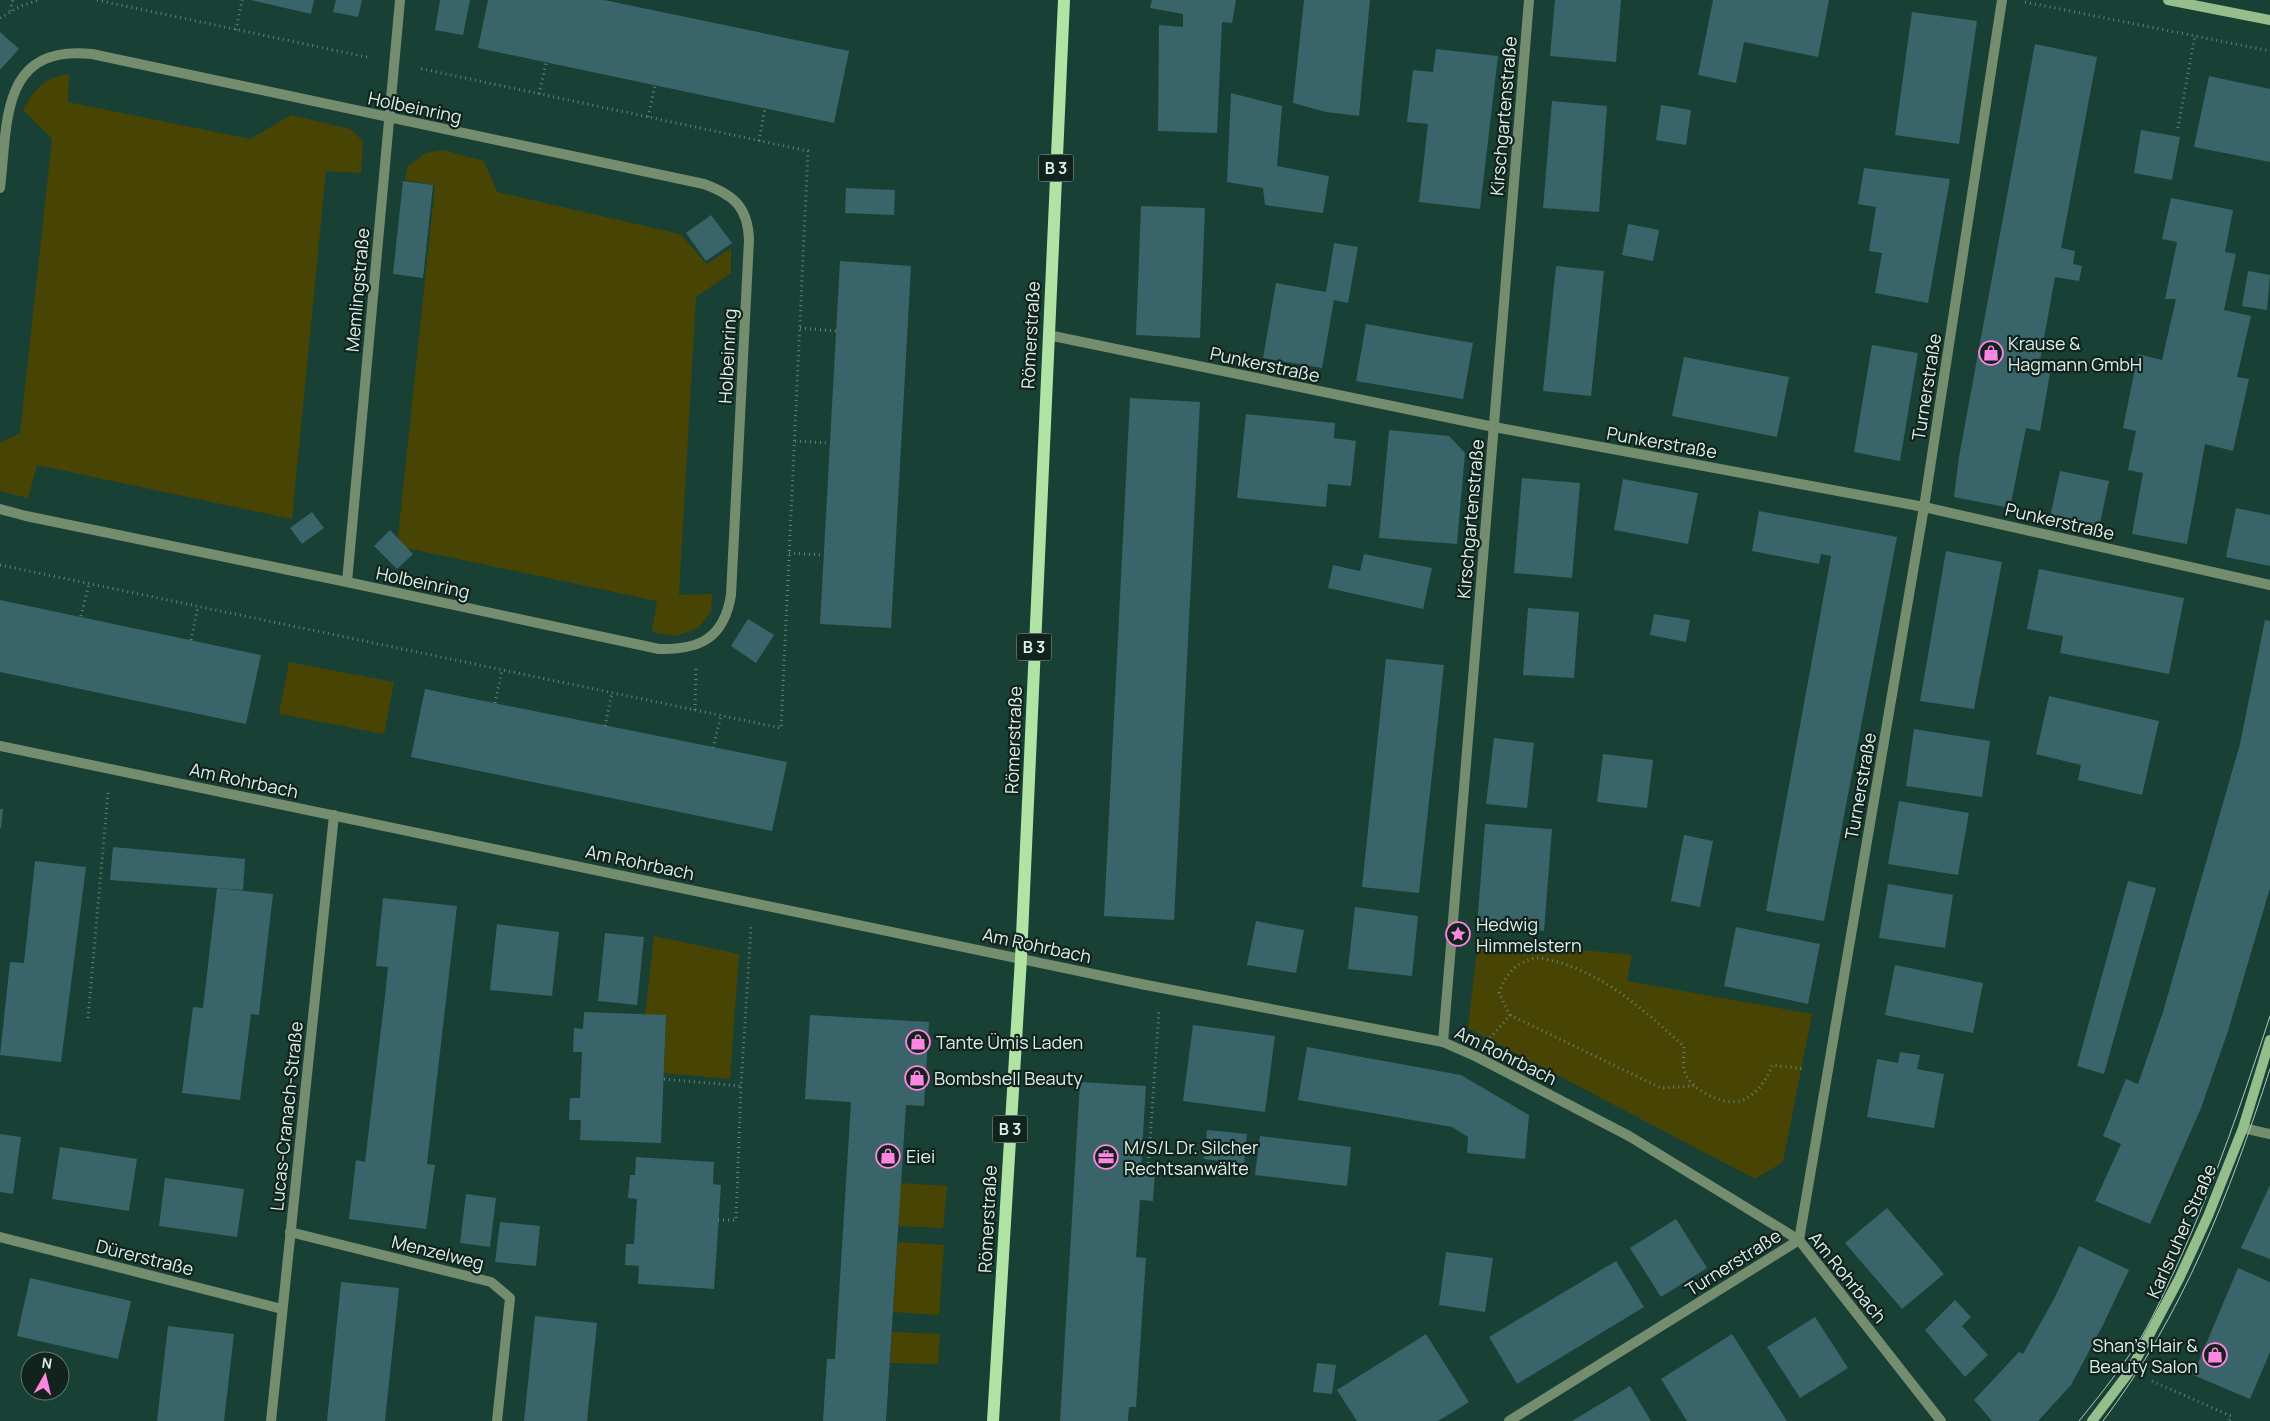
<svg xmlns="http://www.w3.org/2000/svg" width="2270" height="1421" font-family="Manrope,sans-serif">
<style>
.green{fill:#484504}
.building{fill:#396469}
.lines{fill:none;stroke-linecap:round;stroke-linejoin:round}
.path{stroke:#638379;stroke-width:3;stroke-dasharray:1 4;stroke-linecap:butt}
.street{stroke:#758d6f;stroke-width:10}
.secondary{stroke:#96be8d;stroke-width:10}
.primary{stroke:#b0e3a4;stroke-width:12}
.tram{stroke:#aec7be;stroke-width:1}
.labels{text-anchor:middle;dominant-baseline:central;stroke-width:4.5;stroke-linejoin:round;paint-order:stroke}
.shield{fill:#12231e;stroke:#9fb2ab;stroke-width:1}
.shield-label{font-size:16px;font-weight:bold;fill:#dbf0e8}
.street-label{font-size:18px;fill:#dbf0e8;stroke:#12231e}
.poi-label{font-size:18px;fill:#dbf0e8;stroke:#12231e;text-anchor:start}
</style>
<rect width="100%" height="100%" fill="#184035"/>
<!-- green -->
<g class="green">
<path d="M69,74L68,102L250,139L291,115L350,129L363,141L361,173L326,171L292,519L37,465L28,498L0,491V443L20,433L52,139L23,110C35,88 44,78 69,74Z"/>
<polygon points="443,150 484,161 497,192 680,234 707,264 731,248 731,273 696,297 679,595 712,594 711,612 698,628 676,636 652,632 657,601 397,546 435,185 405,180 408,166 426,153"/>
<polygon points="289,662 394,682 384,734 279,714"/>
<polygon points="654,936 739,954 730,1079 664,1073 666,1015 645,1015"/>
<polygon points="1478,940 1632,955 1627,981 1812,1014 1783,1162 1755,1179 1468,1028"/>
<polygon points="901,1183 947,1186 943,1228 898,1226"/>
<polygon points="898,1242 944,1245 939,1315 893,1312"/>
<polygon points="892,1332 940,1334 938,1364 890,1363"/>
</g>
<!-- building -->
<g class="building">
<polygon points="251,0 314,0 311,14"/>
<polygon points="336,0 362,0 358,17 333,12"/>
<polygon points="440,0 470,0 463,35 435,30"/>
<polygon points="488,0 604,0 849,51 834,123 478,48"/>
<polygon points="1152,0 1236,0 1232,23 1222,22 1217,133 1158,131 1159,25 1183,27 1183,14 1150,8"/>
<polygon points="1304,0 1370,0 1359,116 1326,112 1293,103"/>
<polygon points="1555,0 1621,0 1616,62 1550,56"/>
<polygon points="1713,0 1829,0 1818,57 1744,42 1736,83 1698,75"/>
<polygon points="1912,12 1977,21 1959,144 1895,135"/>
<polygon points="0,32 19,49 0,70"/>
<polygon points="2035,44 2097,57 2061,248 2075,251 2073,264 2082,266 2079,281 2055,277 2039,366 2051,368 2040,431 2026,428 2010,508 1954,497 1959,457"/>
<polygon points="1436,49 1498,56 1480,209 1419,202 1428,124 1407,122 1413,70 1433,72"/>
<polygon points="2209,76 2270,89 2270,162 2194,147"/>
<polygon points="1231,93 1282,106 1277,166 1329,176 1323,213 1265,205 1263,188 1227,182"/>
<polygon points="1552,101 1607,106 1599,212 1543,208"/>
<polygon points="1661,105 1691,110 1686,145 1656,140"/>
<polygon points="2141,130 2180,137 2172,180 2134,173"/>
<polygon points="1864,168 1950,179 1928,303 1875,293 1882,253 1869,251 1876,207 1858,204"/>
<polygon points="403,181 433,185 423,278 393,274"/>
<polygon points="846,188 895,190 894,215 845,213"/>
<polygon points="2171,198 2233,210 2225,252 2236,254 2224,310 2251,316 2237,377 2249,379 2233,451 2205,444 2187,544 2132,534 2143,473 2128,470 2136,431 2123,428 2138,354 2162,360 2176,299 2165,299 2177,242 2162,239"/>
<polygon points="1141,206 1205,208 1200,338 1136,335"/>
<polygon points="711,215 732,243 706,261 686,233"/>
<polygon points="1628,224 1659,230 1653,261 1622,255"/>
<polygon points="1334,243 1358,247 1348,303 1334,300 1322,368 1263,358 1276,283 1326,292"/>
<polygon points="840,261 911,266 891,628 820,624"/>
<polygon points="1556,266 1604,271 1591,396 1543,391"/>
<polygon points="2248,271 2270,275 2267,310 2242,306"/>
<polygon points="1366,324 1473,343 1463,399 1356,381"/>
<polygon points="1872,345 1918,353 1900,461 1854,452"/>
<polygon points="1684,357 1789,377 1777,437 1672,416"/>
<polygon points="1130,398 1200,402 1174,920 1104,916"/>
<polygon points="1246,414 1335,423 1334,438 1356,441 1351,486 1328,484 1326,507 1237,498"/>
<polygon points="1389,430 1449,436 1465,453 1457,544 1379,538"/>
<polygon points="2060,471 2109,481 2099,528 2050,517"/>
<polygon points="1522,478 1580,483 1572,578 1514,573"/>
<polygon points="1623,479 1698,493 1688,544 1614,530"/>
<polygon points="2236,508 2270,515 2270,566 2226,557"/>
<polygon points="1759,511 1897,537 1824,921 1766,911 1831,556 1821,554 1819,564 1752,551"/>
<polygon points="312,512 324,528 302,544 290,528"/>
<polygon points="390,530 413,554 397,569 374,546"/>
<polygon points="1946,551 2002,562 1974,709 1920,701"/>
<polygon points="1364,554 1432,568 1423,609 1328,588 1333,565 1360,571"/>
<polygon points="2039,569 2184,598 2169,674 2060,653 2063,636 2027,629"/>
<polygon points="0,600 261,655 246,724 0,672"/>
<polygon points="1528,608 1579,612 1574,678 1523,675"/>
<polygon points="1654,614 1690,620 1686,642 1650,635"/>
<polygon points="748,619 774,635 756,663 731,646"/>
<polygon points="2265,620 2270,621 2270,888 2228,1031 2201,1108 2150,1224 2095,1201 2121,1144 2103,1136 2126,1079 2138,1084 2163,1012 2240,744"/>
<polygon points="1386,659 1444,665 1419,893 1362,887"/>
<polygon points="425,689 787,762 772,831 411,757"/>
<polygon points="2049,696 2159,721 2142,795 2078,780 2081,765 2036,754"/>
<polygon points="1914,729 1990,741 1982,797 1906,786"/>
<polygon points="1494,738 1534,743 1527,808 1486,804"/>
<polygon points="1603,754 1653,760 1647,808 1597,802"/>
<polygon points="1899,801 1969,813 1958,875 1888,864"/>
<polygon points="0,809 3,809 1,828 0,828"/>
<polygon points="1485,824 1552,829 1544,931 1477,926"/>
<polygon points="1684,835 1713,841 1700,907 1671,901"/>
<polygon points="113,847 245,859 243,890 110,880"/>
<polygon points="35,861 86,867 61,1062 0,1055 10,962 24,963"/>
<polygon points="2128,881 2156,888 2104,1074 2077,1066"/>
<polygon points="1888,884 1953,895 1945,948 1879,938"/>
<polygon points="217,888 273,894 259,1015 251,1014 240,1100 182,1093 193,1007 203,1008"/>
<polygon points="383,898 457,906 427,1164 435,1165 426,1229 349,1219 356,1160 365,1162 385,996 388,967 376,966"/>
<polygon points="1355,907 1418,916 1412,976 1348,969"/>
<polygon points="1256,921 1304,930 1296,973 1247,965"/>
<polygon points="497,924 559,932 552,996 490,990"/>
<polygon points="1736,927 1820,944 1808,1004 1724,986"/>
<polygon points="605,933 644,937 637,1005 598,1001"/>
<polygon points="1895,965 1983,983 1973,1033 1885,1015"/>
<polygon points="584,1012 666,1015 661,1143 580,1140 581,1120 569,1120 570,1098 580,1098 582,1052 573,1052 574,1028 583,1029"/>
<polygon points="810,1015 929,1022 924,1106 906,1105 886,1421 823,1421 827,1359 835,1359 851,1102 805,1099"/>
<polygon points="1193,1025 1275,1036 1265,1112 1183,1101"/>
<polygon points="1307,1047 1461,1075 1529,1115 1525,1159 1467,1153 1468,1137 1452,1127 1298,1100"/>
<polygon points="1900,1052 1920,1055 1917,1069 1944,1074 1934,1128 1867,1117 1877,1059 1898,1063"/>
<polygon points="1080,1082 1146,1086 1141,1167 1155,1169 1153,1201 1140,1200 1136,1257 1146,1258 1136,1407 1129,1407 1128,1421 1060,1421"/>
<polygon points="1207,1130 1247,1134 1244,1164 1204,1159"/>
<polygon points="0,1134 21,1137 13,1194 0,1192"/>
<polygon points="1260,1136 1351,1147 1347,1186 1255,1175"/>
<polygon points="60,1147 137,1159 129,1211 52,1199"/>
<polygon points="636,1157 714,1162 713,1184 721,1185 714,1289 638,1284 639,1266 625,1265 626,1244 634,1244 637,1199 628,1198 630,1175 635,1175"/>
<polygon points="165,1178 244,1189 237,1237 159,1226"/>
<polygon points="2270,1185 2270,1259 2241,1248"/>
<polygon points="466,1194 496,1198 490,1247 460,1243"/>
<polygon points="1887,1208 1944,1274 1902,1309 1845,1243"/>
<polygon points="1676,1219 1707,1268 1661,1297 1630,1248"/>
<polygon points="500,1222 540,1226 536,1266 495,1262"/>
<polygon points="2079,1246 2129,1270 2103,1325 2071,1385 2038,1421 1992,1421 1974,1400 2019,1352 2023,1354 2054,1299"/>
<polygon points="1446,1252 1493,1258 1485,1312 1439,1305"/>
<polygon points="1616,1261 1644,1307 1517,1384 1489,1337"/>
<polygon points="2238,1268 2270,1282 2270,1352 2250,1399 2193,1375"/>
<polygon points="30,1278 131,1301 118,1359 17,1336"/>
<polygon points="341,1282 399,1288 385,1421 327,1421"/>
<polygon points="1955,1300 1971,1317 1962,1326 1988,1355 1965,1377 1925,1330"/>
<polygon points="535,1316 597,1323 587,1421 524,1421"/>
<polygon points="1815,1317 1848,1368 1800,1398 1767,1347"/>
<polygon points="168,1326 234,1334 224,1421 157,1421"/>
<polygon points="1426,1334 1469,1402 1438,1421 1357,1421 1337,1390"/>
<polygon points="1732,1334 1787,1421 1687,1421 1661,1379"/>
<polygon points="1317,1363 1336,1365 1332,1394 1313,1392"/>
<polygon points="1630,1386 1651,1421 1572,1421"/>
</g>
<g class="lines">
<!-- path -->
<g class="path">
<polyline points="97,0 371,58"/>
<polyline points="2025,2 2270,51"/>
<polyline points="10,11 13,0"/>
<polyline points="0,18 21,6 40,0"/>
<polyline points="236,30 242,0"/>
<polyline points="539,94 546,63"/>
<polyline points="648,117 655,85"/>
<polyline points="2178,128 2195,35"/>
<polyline points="759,141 765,108"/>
<polyline points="800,328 836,331"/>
<polyline points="795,441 830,443"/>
<polyline points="789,553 823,555"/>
<polyline points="0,565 781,728 808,151 418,68"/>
<polyline points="81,616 89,584"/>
<polyline points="191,640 198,606"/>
<polyline points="495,703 502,670"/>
<polyline points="695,710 696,668"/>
<polyline points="605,726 612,693"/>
<polyline points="713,748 721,715"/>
<polyline points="1510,1015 1661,1088 1694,1086"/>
<polyline points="88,1018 108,792"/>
<path d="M1490,1038L1510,1015L1499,993C1505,976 1515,962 1535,958C1540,957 1548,960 1554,961C1607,975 1644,1011 1684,1046C1684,1054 1683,1062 1684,1069C1687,1088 1722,1106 1740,1101C1756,1096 1767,1080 1772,1065L1805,1069"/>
<polyline points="664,1079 741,1086"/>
<polyline points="1148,1168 1159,1011"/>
<polyline points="718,1220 736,1220 741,1086 751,927"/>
<polyline points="2152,1381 2231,1416 2229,1421"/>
</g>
<!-- street -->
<g class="street">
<path d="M0,188C8,122 0,44 92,54L704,184C734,195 748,207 749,240L731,595C724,638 700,650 659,649L347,582L26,516L0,509"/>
<polyline points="1048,335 1494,427 1924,507 2270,585"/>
<polyline points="347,582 400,0"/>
<polyline points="0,746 1141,984 1443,1042 1477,1057 1629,1136 1799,1240 1941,1421"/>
<polyline points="1443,1042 1529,0"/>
<polyline points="2243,1128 2270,1134"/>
<polyline points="290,1232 491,1282 510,1298 497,1421"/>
<polyline points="0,1237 282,1309"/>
<polyline points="271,1421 334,815"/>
<polyline points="1509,1421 1799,1240 1924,507 2002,0"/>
</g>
<!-- secondary -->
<g class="secondary">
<polyline points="2168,0 2270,20"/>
<polyline points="2092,1421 2130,1371 2179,1279 2208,1216 2243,1128 2270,1040"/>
</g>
<!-- primary -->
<polyline class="primary" points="993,1421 1021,958 1064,0"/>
<!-- tram -->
<g class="tram">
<path d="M2079,1421C2101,1394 2123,1366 2142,1336C2156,1312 2167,1286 2179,1261C2215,1181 2243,1099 2270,1016"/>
<path d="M2103,1421C2182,1317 2230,1193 2270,1069"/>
</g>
</g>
<!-- icons -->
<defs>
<g id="shop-ring" transform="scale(1.25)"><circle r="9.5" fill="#12231e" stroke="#fd86e1" stroke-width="1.5"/><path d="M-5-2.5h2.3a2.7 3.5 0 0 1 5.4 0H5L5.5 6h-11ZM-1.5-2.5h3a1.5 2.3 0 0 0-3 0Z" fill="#fd86e1"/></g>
<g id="sight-ring" transform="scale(1.25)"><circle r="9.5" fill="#12231e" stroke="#fd86e1" stroke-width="1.5"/><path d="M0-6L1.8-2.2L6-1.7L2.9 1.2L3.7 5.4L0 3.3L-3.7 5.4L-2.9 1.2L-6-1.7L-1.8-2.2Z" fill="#fd86e1"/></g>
<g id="office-ring" transform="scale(1.25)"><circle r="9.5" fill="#12231e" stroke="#fd86e1" stroke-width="1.5"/><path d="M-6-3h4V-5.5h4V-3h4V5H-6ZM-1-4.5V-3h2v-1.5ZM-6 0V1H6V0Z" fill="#fd86e1"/></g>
</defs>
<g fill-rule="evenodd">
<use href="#shop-ring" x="1991" y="353"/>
<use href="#sight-ring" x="1458" y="934"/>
<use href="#shop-ring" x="918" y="1042"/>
<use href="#shop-ring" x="917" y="1078"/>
<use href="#shop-ring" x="888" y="1156"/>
<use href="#office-ring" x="1106" y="1157"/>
<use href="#shop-ring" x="2215" y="1355"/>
</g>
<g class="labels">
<!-- shield labels -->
<g class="shield">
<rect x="1038.5" y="154.5" width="35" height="27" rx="4"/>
<rect x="1016.5" y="633.5" width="35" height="27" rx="4"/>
<rect x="992.5" y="1115.5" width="35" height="27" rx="4"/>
</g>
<g class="shield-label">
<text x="1056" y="168">B 3</text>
<text x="1034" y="647">B 3</text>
<text x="1010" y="1129">B 3</text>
</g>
<!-- street labels -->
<g class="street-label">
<text transform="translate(415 107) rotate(12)">Holbeinring</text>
<text transform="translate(1503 116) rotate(-85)">Kirschgartenstraße</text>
<text transform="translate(357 290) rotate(-85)">Memlingstraße</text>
<text transform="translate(1030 335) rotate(-87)">Römerstraße</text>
<text transform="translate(727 356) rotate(-87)">Holbeinring</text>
<text transform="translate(1265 364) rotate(12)">Punkerstraße</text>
<text transform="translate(1926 387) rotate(-81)">Turnerstraße</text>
<text transform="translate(1662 442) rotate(10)">Punkerstraße</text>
<text transform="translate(1470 519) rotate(-85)">Kirschgartenstraße</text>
<text transform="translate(2060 521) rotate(13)">Punkerstraße</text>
<text transform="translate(423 582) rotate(12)">Holbeinring</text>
<text transform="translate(1013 740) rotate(-88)">Römerstraße</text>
<text transform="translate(244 780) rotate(12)">Am Rohrbach</text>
<text transform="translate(1860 786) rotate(-80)">Turnerstraße</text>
<text transform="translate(640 862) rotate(12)">Am Rohrbach</text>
<text transform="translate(1037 945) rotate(12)">Am Rohrbach</text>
<text transform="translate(1506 1055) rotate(26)">Am Rohrbach</text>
<text transform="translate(286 1116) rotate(-84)">Lucas-Cranach-Straße</text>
<text transform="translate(987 1219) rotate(-87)">Römerstraße</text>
<text transform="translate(2181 1231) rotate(-66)">Karlsruher Straße</text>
<text transform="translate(438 1252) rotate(14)">Menzelweg</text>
<text transform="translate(145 1257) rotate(14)">Dürerstraße</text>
<text transform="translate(1733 1262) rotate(-32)">Turnerstraße</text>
<text transform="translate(1848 1277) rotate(51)">Am Rohrbach</text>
</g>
<!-- poi labels -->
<g class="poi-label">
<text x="2008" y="343">Krause &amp;<tspan x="2008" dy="21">Hagmann GmbH</tspan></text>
<text x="1476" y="924">Hedwig<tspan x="1476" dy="21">Himmelstern</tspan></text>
<text x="936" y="1042">Tante Ümis Laden</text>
<text x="934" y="1078">Bombshell Beauty</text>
<text x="1124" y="1147">M/S/L Dr. Silcher<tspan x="1124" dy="21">Rechtsanwälte</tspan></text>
<text x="906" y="1156">Eiei</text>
<text x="2198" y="1345" text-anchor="end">Shan's Hair &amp;<tspan x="2198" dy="21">Beauty Salon</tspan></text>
</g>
</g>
<!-- north arrow -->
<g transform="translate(45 1376) rotate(8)"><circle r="24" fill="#12231e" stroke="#62756f"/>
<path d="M0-4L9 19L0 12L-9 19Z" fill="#fd86e1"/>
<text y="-8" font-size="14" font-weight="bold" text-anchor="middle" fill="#dbf0e8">N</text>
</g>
</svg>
